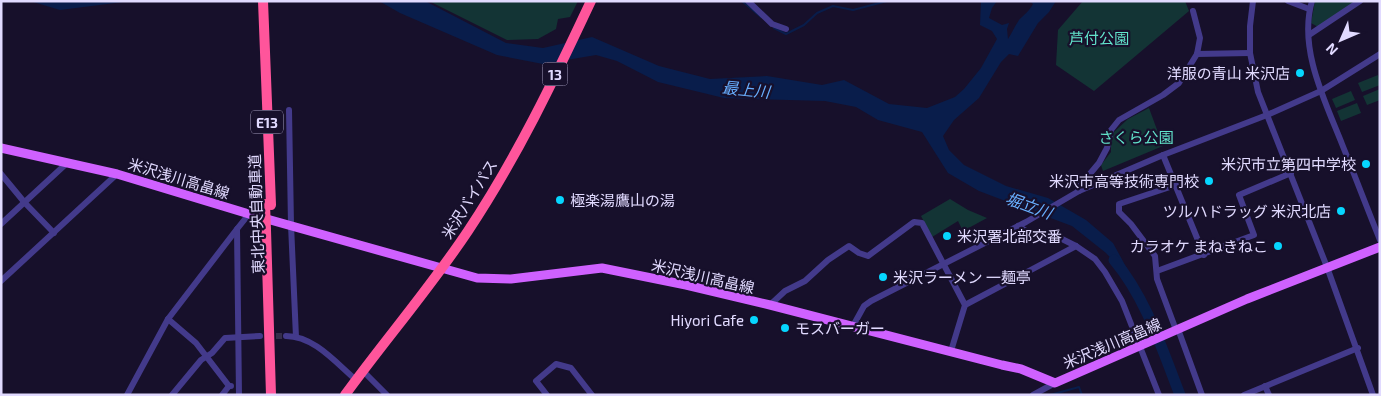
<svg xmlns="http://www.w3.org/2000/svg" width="1381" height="396" font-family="'Exo 2','Noto Sans JP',sans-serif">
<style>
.green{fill:#133435}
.water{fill:#091d4b}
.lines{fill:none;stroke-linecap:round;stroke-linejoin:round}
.stream{stroke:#091d4b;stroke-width:2}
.river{stroke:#091d4b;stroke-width:11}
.minor-tunnel{stroke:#352e4b;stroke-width:6;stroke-dasharray:6 3;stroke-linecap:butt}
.minor{stroke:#433a8b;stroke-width:6}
.major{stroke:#cf61ff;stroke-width:9}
.highway{stroke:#ff559b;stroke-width:10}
.highway-bridge{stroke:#ff559b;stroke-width:10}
.poi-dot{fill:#06d6ff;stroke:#17102b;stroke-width:2}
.labels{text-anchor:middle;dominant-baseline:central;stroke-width:4.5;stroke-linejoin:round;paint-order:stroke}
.shield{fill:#17102b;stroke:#a49dbf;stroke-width:1}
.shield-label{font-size:14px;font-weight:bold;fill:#e1daff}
.park-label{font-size:15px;fill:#62e4cc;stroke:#17102b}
.poi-label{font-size:15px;fill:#e1daff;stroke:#17102b;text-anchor:end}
.street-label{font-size:15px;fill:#e1daff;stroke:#17102b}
.water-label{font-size:16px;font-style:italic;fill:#68afff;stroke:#17102b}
</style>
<rect width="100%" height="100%" fill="#17102b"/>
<!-- green -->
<g class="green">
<polygon points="429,1 578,1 570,17 558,19 556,29 538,39 507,40"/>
<polygon points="1083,1 1185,1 1189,11 1094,91 1056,65 1058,30"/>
<polygon points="1315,1 1356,1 1318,27 1311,23"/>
<polygon points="1378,75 1380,85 1362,92 1358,83"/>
<polygon points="1380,89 1380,100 1367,105 1363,96"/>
<polygon points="1351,91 1355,100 1336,108 1332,99"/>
<polygon points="1357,103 1361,113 1341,121 1337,111"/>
<polygon points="1149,108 1163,146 1103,171 1101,165 1111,152 1111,141 1114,132 1128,119"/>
<polygon points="950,199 968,210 987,218 963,231 958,221 932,237 921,216"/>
</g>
<!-- water -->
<g class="water">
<polygon points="30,1 131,1 60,10"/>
<path d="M379,1H425L506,43L543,48L592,37L659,66L710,79L767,76L822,85L844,80L889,104L927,108L955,97L964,89L981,68L997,39L992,31L980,25L981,1H997L992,8L989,18L1002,25L1009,23L1007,29L1008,39C1012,33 1015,26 1019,20C1024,15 1030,10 1033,4L1030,1H1056L1049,12L1038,23L1018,56L1009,54L1001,62L979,98L954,120L943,136L949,150L964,165L1006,186L1048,198L1086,220L1113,243L1136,285L1106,253L1072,226L979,191L948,173L922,132L878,120L856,107L825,101L724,98L658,82L617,61L596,55L543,64L497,55L400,13Z"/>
</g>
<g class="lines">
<!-- stream -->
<g class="stream">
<polyline points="742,1 761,17"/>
<polyline points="774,28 786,34 804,25 817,13 833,6 853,10 887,1"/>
<polyline points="1050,395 1079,387 1082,395"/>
</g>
<!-- river -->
<path class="river" d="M1114,260C1146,298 1162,349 1180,395"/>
<!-- minor-tunnel -->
<polyline class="minor-tunnel" points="267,336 286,336"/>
<!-- minor -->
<g class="minor">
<polyline points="748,1 772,24 786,29"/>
<polyline points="1253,1 1250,26 1250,53 1258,92 1327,267 1373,395"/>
<polyline points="1288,1 1309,9"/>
<path d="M1312,1C1298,48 1325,101 1342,144C1355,176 1367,208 1380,240"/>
<polyline points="1309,35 1360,1"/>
<polyline points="1197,54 1250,53"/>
<polyline points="289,110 291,225 296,337"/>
<polyline points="1163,155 1204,255"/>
<polyline points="1,174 25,203 54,233"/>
<polyline points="1176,185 1119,204 1119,212 1131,224 1155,256 1157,279 1176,330"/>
<polyline points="1079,191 1078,188 1099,163 1107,148 1111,130 1119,120 1163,95 1179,83 1197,54 1200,38 1193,11"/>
<polyline points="1,224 67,163"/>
<polyline points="1018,226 1040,239 1062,239 1076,246 1095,259 1105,272 1122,301 1159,395"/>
<polyline points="1157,271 1254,235 1239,195 1291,173"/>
<polyline points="1,281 117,174"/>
<polyline points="770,305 785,291 805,281 828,260 849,246 859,253 868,256 914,222 922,223 965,305 951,351"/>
<polyline points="965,305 1076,246"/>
<polyline points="168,319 196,343 229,386"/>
<polyline points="853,326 864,306 871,301 1026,222 1079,191 1163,155 1267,115 1321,91 1380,54"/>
<polyline points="1178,329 1202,395"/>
<path d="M286,336C314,336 336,363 356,380"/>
<polyline points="363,371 387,395"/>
<polyline points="1265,386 1269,395"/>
<polyline points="127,395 168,319 237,229"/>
<polyline points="172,395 201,360 212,353 225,338 260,336"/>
<polyline points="222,395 229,386 231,386"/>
<polyline points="239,395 237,229 249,214"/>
<polyline points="547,395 536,381 556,364 571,368 592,395"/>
<polyline points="1033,395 1055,383"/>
<polyline points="1244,395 1358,348"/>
</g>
<!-- major -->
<polyline class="major" points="1,148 117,174 249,214 477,278 511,279 602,268 686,285 770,305 1002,365 1021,369 1055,383 1247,299 1380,247"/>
<!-- highway -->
<g class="highway">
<polyline points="263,1 271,205"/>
<polyline points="266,230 271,395"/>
<path d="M345,395C385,340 430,288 468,231C516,159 554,80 591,1"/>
</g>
<!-- highway-bridge -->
<polyline class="highway-bridge" points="265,204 266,230"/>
</g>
<!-- markers -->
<g class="poi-dot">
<circle cx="1300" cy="73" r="5"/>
<circle cx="1366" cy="164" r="5"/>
<circle cx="1209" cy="181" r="5"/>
<circle cx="560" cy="200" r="5"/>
<circle cx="1341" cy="211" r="5"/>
<circle cx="947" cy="236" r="5"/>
<circle cx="1278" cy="246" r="5"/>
<circle cx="883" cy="277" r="5"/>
<circle cx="754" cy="320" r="5"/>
<circle cx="785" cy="328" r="5"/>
</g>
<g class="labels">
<!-- shield labels -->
<g class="shield">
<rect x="542.5" y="62.5" width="25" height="23" rx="4"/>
<rect x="251" y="110.5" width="32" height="23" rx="4"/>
</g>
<g class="shield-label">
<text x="555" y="74">13</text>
<text x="267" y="122">E13</text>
</g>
<!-- park labels -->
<g class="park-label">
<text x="1099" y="38">芦付公園</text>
<text x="1136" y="137">さくら公園</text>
</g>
<!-- poi labels -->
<g class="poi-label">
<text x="1290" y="73">洋服の青山 米沢店</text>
<text x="1356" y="164">米沢市立第四中学校</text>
<text x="1199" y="181">米沢市高等技術専門校</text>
<text x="570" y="200" text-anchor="start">極楽湯鷹山の湯</text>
<text x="1331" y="211">ツルハドラッグ 米沢北店</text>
<text x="957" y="236" text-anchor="start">米沢署北部交番</text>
<text x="1268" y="246">カラオケ まねきねこ</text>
<text x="893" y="277" text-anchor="start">米沢ラーメン 一麺亭</text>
<text x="744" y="320">Hiyori Cafe</text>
<text x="795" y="328" text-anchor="start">モスバーガー</text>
</g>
<!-- street labels -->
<g class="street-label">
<text transform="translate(179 178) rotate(17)">米沢浅川高畠線</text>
<text transform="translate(469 199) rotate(-58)">米沢バイパス</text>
<text transform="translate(256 214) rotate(-92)">東北中央自動車道</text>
<text transform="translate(703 276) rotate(13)">米沢浅川高畠線</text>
<text transform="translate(1112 343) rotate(-23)">米沢浅川高畠線</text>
</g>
<!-- water labels -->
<g class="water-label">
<text transform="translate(746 89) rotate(6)">最上川</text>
<text transform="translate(1029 205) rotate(20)">堀立川</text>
</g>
</g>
<!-- border -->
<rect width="1381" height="396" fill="none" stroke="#e1daff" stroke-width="5"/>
<!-- north arrow -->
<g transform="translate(1341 40) rotate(225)" stroke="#17102b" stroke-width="4" paint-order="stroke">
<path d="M0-4L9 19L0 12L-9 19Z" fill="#e1daff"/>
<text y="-8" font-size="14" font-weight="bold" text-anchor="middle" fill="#e1daff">N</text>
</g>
</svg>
